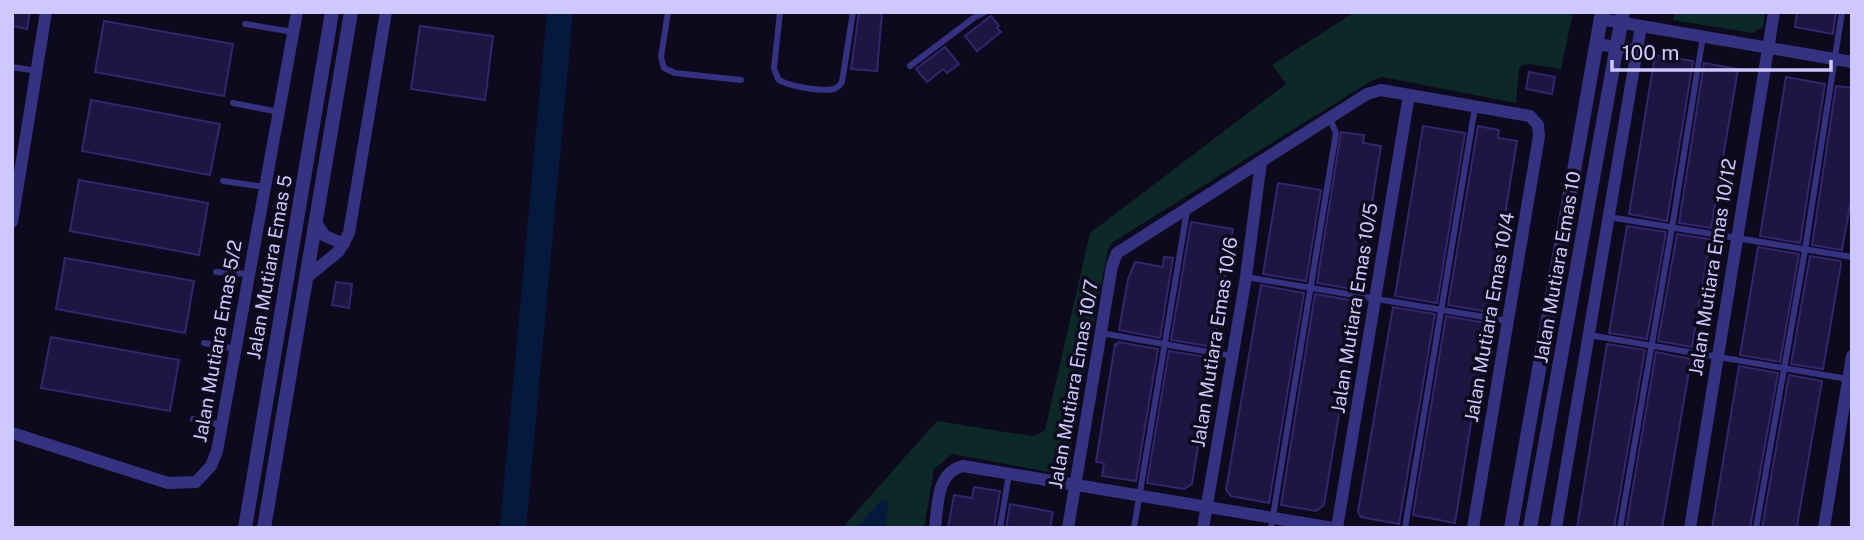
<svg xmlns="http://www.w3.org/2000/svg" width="1864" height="540" font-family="'Public Sans',sans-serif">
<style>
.green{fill:#0d2828}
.water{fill:#05193c}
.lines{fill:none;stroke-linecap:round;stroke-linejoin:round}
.river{stroke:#05193c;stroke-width:26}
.building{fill:#1e1540;stroke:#34256e;stroke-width:2}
.service{stroke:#353281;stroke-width:6}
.minor{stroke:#353281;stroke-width:12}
.tertiary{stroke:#353281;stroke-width:14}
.labels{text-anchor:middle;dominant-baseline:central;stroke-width:7;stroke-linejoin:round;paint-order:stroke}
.street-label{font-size:19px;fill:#cec8ff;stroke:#0e0a1e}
</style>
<rect width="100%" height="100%" fill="#0e0a1e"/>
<!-- green -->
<g class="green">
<polygon points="1355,12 1573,12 1561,69 1529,64 1522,65 1519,69 1516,103 1382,77 1371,81 1113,242 1108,249 1068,464 1064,471 1059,474 952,454 934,469 924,528 842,528 937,421 1031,436 1037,435 1045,430 1090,233 1286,84 1272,65"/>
<polygon points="1674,12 1765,12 1763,27 1752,33 1673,20"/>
</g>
<!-- water -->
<polygon class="water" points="882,500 889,502 885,528 856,528"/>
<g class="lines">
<!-- river -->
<polyline class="river" points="513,528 560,12"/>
</g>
<!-- building -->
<g class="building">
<polygon points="12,12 30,12 27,29 12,26"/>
<polygon points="859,12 882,12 877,71 851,69"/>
<polygon points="1797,12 1836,12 1833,34 1795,27"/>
<polygon points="991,16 999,26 997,28 1001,32 977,51 965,36"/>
<polygon points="104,21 233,44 224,96 95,72"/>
<polygon points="420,26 493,36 485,100 411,89"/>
<polygon points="945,47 959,64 947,73 943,69 927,82 916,69"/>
<polygon points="1655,55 1693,61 1667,221 1629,214"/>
<polygon points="1704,63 1738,69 1711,228 1679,223"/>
<polygon points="1529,72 1555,77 1552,94 1526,89"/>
<polygon points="1786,77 1825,84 1800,243 1760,236"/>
<polygon points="1836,86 1852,88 1852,194 1842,250 1812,245"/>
<polygon points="91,100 220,124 210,175 82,151"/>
<polygon points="1423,126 1465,133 1437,303 1395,296"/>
<polygon points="1478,126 1499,130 1498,138 1517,141 1489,312 1448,305"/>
<polygon points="1341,132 1364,135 1363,143 1381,146 1358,290 1317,283"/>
<polygon points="79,180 208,203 199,255 70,231"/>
<polygon points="1278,183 1321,190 1306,281 1263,274"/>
<polygon points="1191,222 1233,229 1214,347 1171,340"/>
<polygon points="1627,226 1666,232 1647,339 1609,333"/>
<polygon points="1677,234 1709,239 1710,241 1692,347 1658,341"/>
<polygon points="1758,247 1799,254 1780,362 1740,355"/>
<polygon points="1810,256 1840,261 1841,264 1823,369 1791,364"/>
<polygon points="1164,257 1173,258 1160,338 1119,330 1128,279 1135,262 1163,267"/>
<polygon points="65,258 194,281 185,333 56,309"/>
<polygon points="336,282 352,284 349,308 332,305"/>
<polygon points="1261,285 1304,293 1269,503 1231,496 1226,490"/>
<polygon points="1315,294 1356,301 1357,305 1324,505 1316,511 1281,505"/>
<polygon points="1393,307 1435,314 1399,524 1361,517 1358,512"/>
<polygon points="1446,316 1487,323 1455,523 1413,515"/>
<polygon points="51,337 179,360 170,411 41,388"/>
<polygon points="1118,342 1158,349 1136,481 1102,476 1104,463 1096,462 1115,344 1117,345"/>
<polygon points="1607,344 1645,350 1614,528 1577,528"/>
<polygon points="1169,351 1212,358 1192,484 1184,489 1147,483"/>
<polygon points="1656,352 1691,359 1662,528 1626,528"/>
<polygon points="1739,366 1778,373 1750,528 1712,528"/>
<polygon points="1789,375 1822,381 1798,520 1797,528 1762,528"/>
<polygon points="974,487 1000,491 994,528 948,528 954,495 972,498"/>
<polygon points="1010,504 1053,512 1050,528 1006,528"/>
</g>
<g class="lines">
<!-- service -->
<g class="service">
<polyline points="668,12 661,57 664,68 675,73 741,80"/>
<path d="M780,12L774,68L778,79C786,86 823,92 834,89C839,87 839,86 842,82L853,12"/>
<polyline points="245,24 293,32"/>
<polyline points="910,66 975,17 985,12"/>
<polyline points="12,67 37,71"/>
<polyline points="233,103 279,112"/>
<polyline points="223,181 265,187"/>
<polyline points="1609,217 1852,257"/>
<polyline points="216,272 249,274"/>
<polyline points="1246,277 1508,321"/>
<polyline points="1101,333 1232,356"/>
<polyline points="1589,335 1848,379"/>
<polyline points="204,343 236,349"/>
<polyline points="193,419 222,425"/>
<polyline points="1000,528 1009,474"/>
<polyline points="1134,528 1187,211"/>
<polyline points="1271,528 1336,133 1330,119"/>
<polyline points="1405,528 1475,107"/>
<polyline points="1620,528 1672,228 1703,36"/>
<polyline points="1756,528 1805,250 1842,12"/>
</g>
<!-- minor -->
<g class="minor">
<polyline points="1600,19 1852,62"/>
<polyline points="1596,44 1637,50"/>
<polyline points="12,222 46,12"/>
<polyline points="316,223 325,236 344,244"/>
<polyline points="306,278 339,251 349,233 386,12"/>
<polyline points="12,433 168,483 196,482 211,466 217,451 297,12"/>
<path d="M935,528C938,506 936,472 963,466L1333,528"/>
<polyline points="1068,528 1112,266 1117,253 1367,94 1381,90 1530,116 1538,125 1539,136 1473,528"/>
<polyline points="1203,528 1246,277 1261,162"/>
<polyline points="1337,528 1409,95"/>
<polyline points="1556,528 1641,26"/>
<polyline points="1690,528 1774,12"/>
<polyline points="1824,528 1852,356"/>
</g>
<!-- tertiary -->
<g class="tertiary">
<polyline points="245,528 332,12"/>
<polyline points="264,528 351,12"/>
<polyline points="1511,528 1602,12"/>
<polyline points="1530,528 1623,12"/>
</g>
</g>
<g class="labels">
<!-- street labels -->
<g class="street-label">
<text transform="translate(269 267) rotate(-80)">Jalan Mutiara Emas 5</text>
<text transform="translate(1557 267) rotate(-80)">Jalan Mutiara Emas 10</text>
<text transform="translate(1712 267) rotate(-81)">Jalan Mutiara Emas 10/12</text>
<text transform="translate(1354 308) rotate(-81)">Jalan Mutiara Emas 10/5</text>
<text transform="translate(1489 317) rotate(-80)">Jalan Mutiara Emas 10/4</text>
<text transform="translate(217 341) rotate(-80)">Jalan Mutiara Emas 5/2</text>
<text transform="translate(1214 342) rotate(-81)">Jalan Mutiara Emas 10/6</text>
<text transform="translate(1073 384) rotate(-80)">Jalan Mutiara Emas 10/7</text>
</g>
</g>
<!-- border -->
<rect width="1864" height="540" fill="none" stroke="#cec8ff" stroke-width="28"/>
<!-- scale -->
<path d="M1612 60v10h219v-10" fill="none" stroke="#cec8ff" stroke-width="3.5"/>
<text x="1622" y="60" font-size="21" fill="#cec8ff" stroke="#0e0a1e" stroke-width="5" paint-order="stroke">100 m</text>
</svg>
